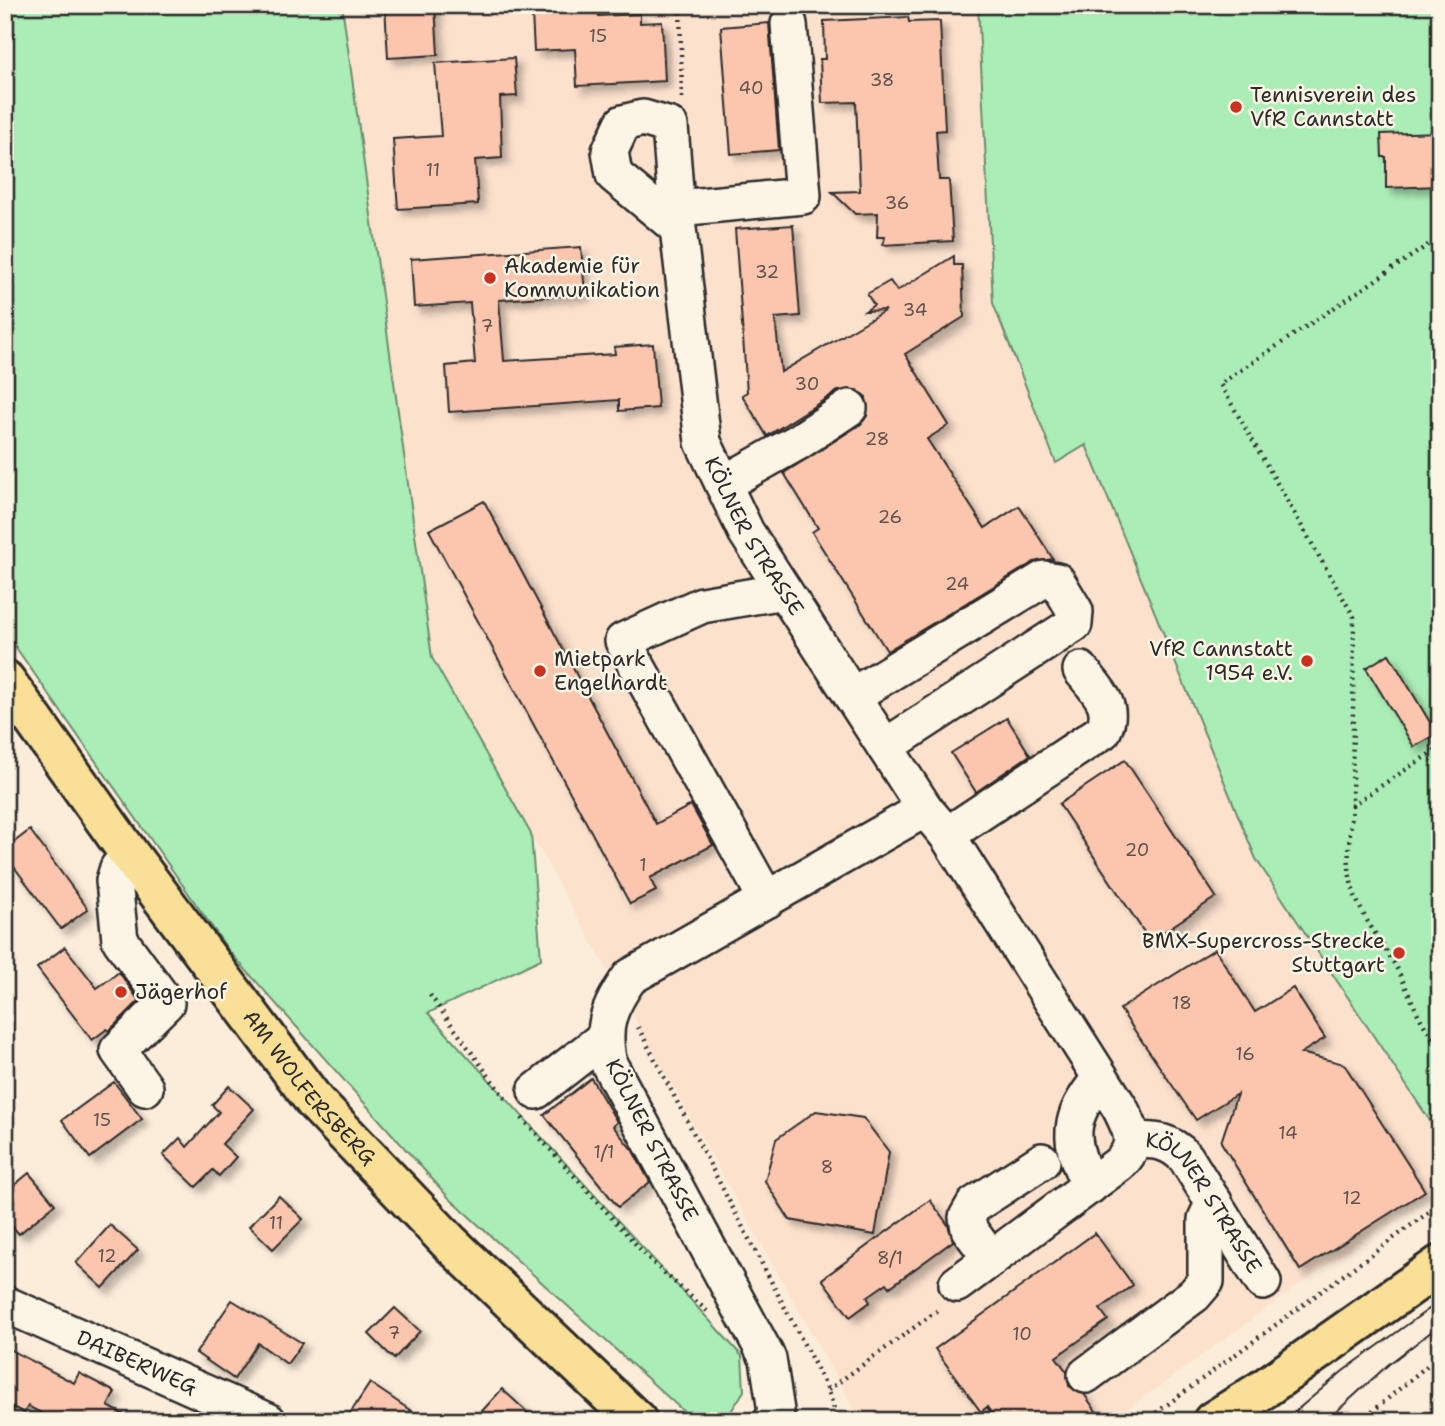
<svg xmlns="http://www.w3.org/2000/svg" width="1445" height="1426" font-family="'Shantell Sans',sans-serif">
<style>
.built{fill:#fce1cd}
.green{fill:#abedb6;stroke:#6b8c70;stroke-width:2}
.building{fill:#fcc6ae;stroke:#2b2b2b;stroke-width:2;filter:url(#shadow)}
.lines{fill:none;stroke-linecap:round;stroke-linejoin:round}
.minor-casing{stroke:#2b2b2b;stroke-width:40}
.major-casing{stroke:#2b2b2b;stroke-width:44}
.path{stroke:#2b2b2b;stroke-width:4.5;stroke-dasharray:2 5;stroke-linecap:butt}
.minor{stroke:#fcf5e5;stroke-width:35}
.major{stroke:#fadf96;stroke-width:38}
.tram{stroke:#2b2b2b;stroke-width:2}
.poi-dot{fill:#c8321e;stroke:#fcf5e5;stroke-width:2.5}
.labels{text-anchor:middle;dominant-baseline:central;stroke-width:5;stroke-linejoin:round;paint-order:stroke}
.number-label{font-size:18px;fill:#5f524c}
.poi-label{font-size:21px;fill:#2b2b2b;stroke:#fcf5e5;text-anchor:start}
.street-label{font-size:21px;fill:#2b2b2b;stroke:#fcf5e5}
</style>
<defs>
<filter id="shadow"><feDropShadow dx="6" dy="6" stdDeviation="3.5" flood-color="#0004"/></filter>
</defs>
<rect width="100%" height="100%" fill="#fcecda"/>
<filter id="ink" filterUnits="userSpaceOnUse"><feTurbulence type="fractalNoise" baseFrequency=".0143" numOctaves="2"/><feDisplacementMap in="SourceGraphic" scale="14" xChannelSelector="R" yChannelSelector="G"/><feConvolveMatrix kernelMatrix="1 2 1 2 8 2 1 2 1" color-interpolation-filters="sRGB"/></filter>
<g filter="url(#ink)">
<!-- built -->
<polygon class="built" points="342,5 978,5 993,303 1056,462 1086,444 1256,859 1440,1136 1440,1183 1111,1421 861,1421 432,658"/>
<!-- green -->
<g class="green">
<polygon points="5,5 342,5 432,658 531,834 541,959 428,1013 742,1356 744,1391 728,1416 693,1420 449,1198 229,951 5,632"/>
<polygon points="978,5 1440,5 1440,1136 1256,859 1086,445 1056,463 993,303"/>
</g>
<!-- building -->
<g class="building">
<polygon points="385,5 435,5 438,55 388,58"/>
<polygon points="598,9 599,16 640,14 640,23 662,22 665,81 577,86 575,49 534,51 532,13"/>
<polygon points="908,17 909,22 940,21 945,130 936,131 939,180 949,180 953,241 883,245 885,237 877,237 878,213 855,214 832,192 860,191 856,102 822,103 820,59 825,59 824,21"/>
<polygon points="769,23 779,150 731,154 721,27"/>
<polygon points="514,58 517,96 500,97 502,158 475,160 478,204 398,209 393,139 441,136 435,63"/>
<polygon points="1440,132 1440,186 1386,188 1386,157 1382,157 1381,134"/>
<polygon points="793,225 800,316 775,318 781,372 886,310 865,311 874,305 867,294 890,281 897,291 954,256 954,265 962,265 964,317 905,354 949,425 927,439 985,528 1019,506 1053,559 1034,562 887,651 812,532 818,528 784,473 861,424 867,416 866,397 857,390 838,391 767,436 742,395 747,392 735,229"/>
<polygon points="581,247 585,294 499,300 504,361 615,354 614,347 653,344 658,408 619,411 619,400 449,412 446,366 475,363 470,303 414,307 411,259"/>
<polygon points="484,501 656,824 691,805 713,845 650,878 656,891 630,904 429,530"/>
<polygon points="1389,654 1437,734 1414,747 1366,668"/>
<polygon points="1007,718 1030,755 976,792 951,753"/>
<polygon points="1125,760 1216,897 1150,941 1059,804"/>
<polygon points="30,830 88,909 61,929 5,855 5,849"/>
<polygon points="65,947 97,988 119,972 139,1001 109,1031 107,1029 92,1040 37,968"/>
<polygon points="1215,949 1255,1012 1293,988 1325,1038 1301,1053 1344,1064 1425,1191 1300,1270 1221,1142 1237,1094 1196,1120 1120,1009"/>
<polygon points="591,1078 617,1122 613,1126 633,1151 650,1182 618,1207 544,1115"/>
<polygon points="114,1082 142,1119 90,1158 62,1120"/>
<polygon points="229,1086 254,1109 222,1144 236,1157 219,1176 213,1170 196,1187 163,1155 180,1138 187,1147 219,1112 212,1105"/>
<polygon points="816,1111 863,1118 889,1152 875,1235 790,1220 765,1181 776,1139"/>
<polygon points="29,1173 55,1204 19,1234 5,1218 5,1193"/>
<polygon points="279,1196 303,1219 273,1249 249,1226"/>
<polygon points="930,1200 948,1225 953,1241 890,1287 887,1283 867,1297 870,1302 850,1317 822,1279"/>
<polygon points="110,1225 138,1250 103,1288 76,1263"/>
<polygon points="1095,1233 1133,1285 1100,1309 1108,1320 1056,1357 1067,1372 1069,1386 1084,1394 1103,1421 997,1421 987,1407 981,1412 935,1349"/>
<polygon points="232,1300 302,1343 287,1364 258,1343 234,1379 196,1353"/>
<polygon points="395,1308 420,1331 394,1359 369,1334"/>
<polygon points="5,1347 74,1383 79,1373 115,1392 108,1406 136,1421 56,1421 28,1406 24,1413 5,1403"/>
<polygon points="370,1383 426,1421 345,1421"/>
<polygon points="502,1389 537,1421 473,1421"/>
</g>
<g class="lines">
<!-- minor casing -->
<g class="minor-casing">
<g id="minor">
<polyline points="678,208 803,196 789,24"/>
<path id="s1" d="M678,228L614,175L610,151L623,123L643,118L670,126L678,228L703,442L746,532L925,809L947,835L1120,1108C1131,1130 1140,1145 1119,1164L957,1284"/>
<polyline points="723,484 798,442 849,408"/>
<polyline points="852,696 1044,579 1057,581 1075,611 1074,624 885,747"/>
<path d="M947,835L1103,731C1116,706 1097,690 1081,670"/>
<polyline points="132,858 118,868 114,881 120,940 166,1003 118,1050 145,1088"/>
<polyline points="767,900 623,641 702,605 784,591"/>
<polyline points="536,1091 604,1038"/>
<path id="s2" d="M1133,1141C1155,1139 1170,1141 1186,1158L1263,1282"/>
<path d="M1090,1186C1067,1141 1067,1118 1100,1079"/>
<polyline points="991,1259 969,1229 967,1217 974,1205 1042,1161"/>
<path id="s3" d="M5,1304L268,1421"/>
<polyline points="1086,1375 1194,1295 1206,1281 1206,1219 1214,1202"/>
<path d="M772,1421L776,1411L768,1359L609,1064C601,1027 608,1008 630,977L925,809"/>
</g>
</g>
<!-- major casing -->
<g class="major-casing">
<g id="major">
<path id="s4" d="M5,680L132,858L315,1102L449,1242L637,1421"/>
<polyline points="1213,1421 1262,1390 1440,1265"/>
</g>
</g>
<!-- path -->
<g class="path">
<polyline points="680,5 682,99"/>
<polyline points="1440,237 1220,384 1354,617 1352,805 1440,747"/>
<path d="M1352,805C1351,832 1345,860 1352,886C1360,916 1381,940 1396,967C1411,995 1418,1023 1440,1047"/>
<polyline points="430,995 507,1101"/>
<polyline points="638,1027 828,1390 838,1421"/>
<polyline points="522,1118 651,1261 707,1311"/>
<polyline points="828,1390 941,1308"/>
<polyline points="1145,1421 1440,1204"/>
<polyline points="1361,1421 1440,1355"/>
</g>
<!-- minor -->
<use href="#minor" class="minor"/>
<!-- major -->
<use href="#major" class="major"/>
<!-- tram -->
<g class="tram">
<polyline points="1284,1421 1343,1371 1440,1301"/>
<polyline points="1326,1421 1389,1364 1440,1325"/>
</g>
</g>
</g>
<!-- markers -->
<g class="poi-dot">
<circle cx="1236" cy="107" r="7"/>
<circle cx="490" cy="278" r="7"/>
<circle cx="1307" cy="661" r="7"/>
<circle cx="540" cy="671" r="7"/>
<circle cx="1399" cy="953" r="7"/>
<circle cx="121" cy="992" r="7"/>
</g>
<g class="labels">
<!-- number labels -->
<g class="number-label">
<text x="598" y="36">15</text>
<text x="882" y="80">38</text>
<text x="751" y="88">40</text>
<text x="433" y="170">11</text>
<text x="897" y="203">36</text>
<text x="767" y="272">32</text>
<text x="915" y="310">34</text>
<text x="487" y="326">7</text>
<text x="807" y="384">30</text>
<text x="877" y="439">28</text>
<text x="890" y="517">26</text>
<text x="957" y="584">24</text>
<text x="1137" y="850">20</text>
<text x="643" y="865">1</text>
<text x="1182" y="1003">18</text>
<text x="1245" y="1054">16</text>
<text x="102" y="1120">15</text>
<text x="1288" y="1133">14</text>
<text x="604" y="1152">1/1</text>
<text x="827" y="1167">8</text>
<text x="1352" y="1198">12</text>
<text x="276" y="1223">11</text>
<text x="107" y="1256">12</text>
<text x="890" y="1258">8/1</text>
<text x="394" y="1333">7</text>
<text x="1022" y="1334">10</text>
</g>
<!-- poi labels -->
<g class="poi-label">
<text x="1250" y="95">Tennisverein des<tspan x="1250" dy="24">VfR Cannstatt</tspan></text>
<text x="504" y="266">Akademie für<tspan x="504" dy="24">Kommunikation</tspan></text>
<text x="1293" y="649" text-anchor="end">VfR Cannstatt<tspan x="1293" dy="24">1954 e.V.</tspan></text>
<text x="554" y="659">Mietpark<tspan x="554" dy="24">Engelhardt</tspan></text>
<text x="1385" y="941" text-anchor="end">BMX-Supercross-Strecke<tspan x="1385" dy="24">Stuttgart</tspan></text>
<text x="135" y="992">Jägerhof</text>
</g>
<!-- street labels -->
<g class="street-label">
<text stroke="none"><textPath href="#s1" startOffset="612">KÖLNER STRASSE</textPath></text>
<text stroke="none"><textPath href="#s4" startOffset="509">AM WOLFERSBERG</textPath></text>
<text transform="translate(652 1140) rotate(63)">KÖLNER STRASSE</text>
<text stroke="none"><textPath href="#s2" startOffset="102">KÖLNER STRASSE</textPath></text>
<text stroke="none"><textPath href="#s3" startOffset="144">DAIBERWEG</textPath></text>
</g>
</g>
<!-- margin -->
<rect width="1445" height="1426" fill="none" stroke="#fcf5e5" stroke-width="28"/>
<rect x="14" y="14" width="1417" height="1398" fill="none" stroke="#2b2b2b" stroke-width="2.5" filter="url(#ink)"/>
</svg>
